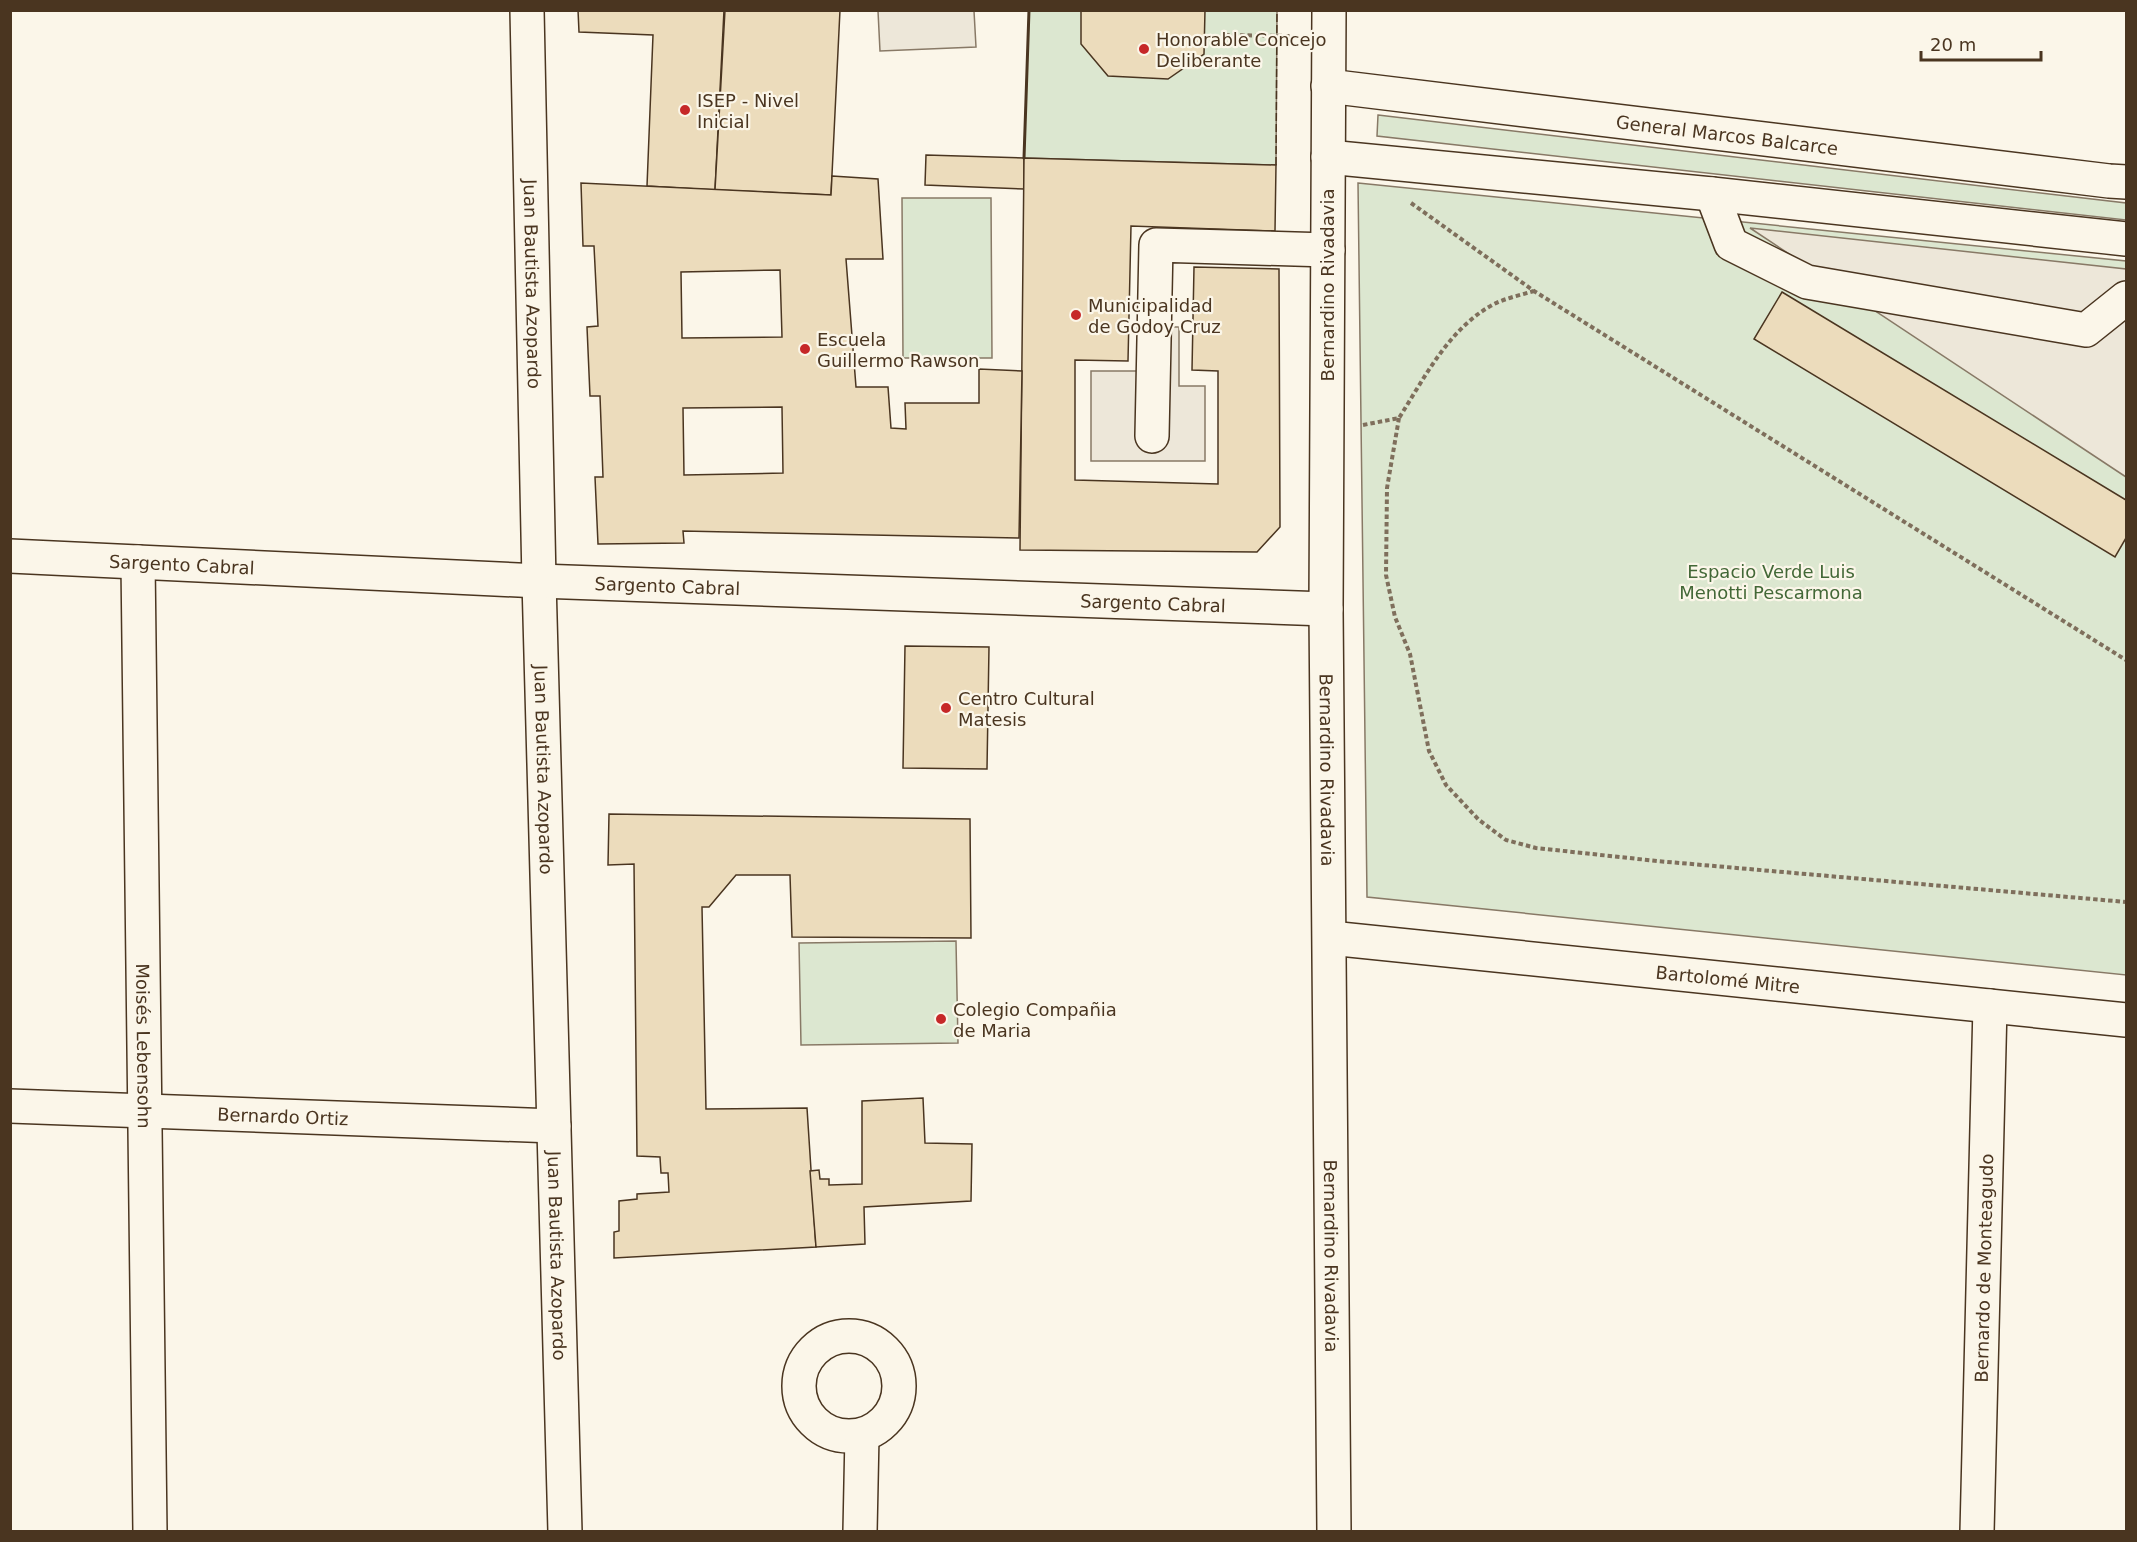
<svg xmlns="http://www.w3.org/2000/svg" width="2137" height="1542" font-family="'DejaVu Sans',sans-serif">
<style>
.green{fill:#dce7d0;stroke:#887966;stroke-width:1.5}
.parking{fill:#ede7d9;stroke:#887966;stroke-width:1.5}
.building{fill:#ecdcbc;stroke:#4a3520;stroke-width:1.5;fill-rule:evenodd}
.lines{fill:none;stroke-linecap:round;stroke-linejoin:round}
.minor-casing{stroke:#4a3520;stroke-width:36}
.major-casing{stroke:#4a3520;stroke-width:36}
.path{stroke:#7f6f5c;stroke-width:4;stroke-dasharray:4.5 3;stroke-linecap:butt}
.minor{stroke:#fbf6e9;stroke-width:33}
.major{stroke:#fbf6e9;stroke-width:33}
.fence{stroke:#4a3520;stroke-width:1.5;stroke-dasharray:8 3;stroke-linecap:butt}
.wall{stroke:#4a3520;stroke-width:3}
.poi-dot{fill:#c62828;stroke:#fbf6e9;stroke-width:2}
.labels{text-anchor:middle;dominant-baseline:central;stroke-width:4.5;stroke-linejoin:round;paint-order:stroke}
.poi-label{font-size:18px;fill:#4a3520;stroke:#fbf6e9;text-anchor:start}
.street-label{font-size:18px;fill:#4a3520;stroke:#fbf6e9}
.park-label{font-size:18px;fill:#436837;stroke:#fbf6e9}
</style>
<rect width="100%" height="100%" fill="#fbf6e9"/>
<!-- green -->
<g class="green">
<polygon points="1029,11 1277,11 1276,165 1024,158"/>
<polygon points="1378,115 2126,203 2126,220 1377,136"/>
<polygon points="1358,183 2126,261 2126,975 1367,897"/>
<polygon points="902,198 991,198 992,358 903,358"/>
<polygon points="956,941 958,1043 801,1045 799,943"/>
</g>
<!-- parking -->
<g class="parking">
<polygon points="878,11 974,11 976,47 880,51"/>
<polygon points="1750,228 2126,269 2126,477"/>
<polygon points="1141,327 1179,327 1179,386 1205,386 1205,461 1091,461 1091,371 1141,371"/>
</g>
<!-- building -->
<g class="building">
<polygon points="578,10 724,10 715,190 647,186 653,35 579,32"/>
<polygon points="725,10 840,10 831,195 715,190"/>
<polygon points="1081,10 1205,10 1204,54 1168,79 1108,76 1081,44"/>
<polygon points="926,155 1024,158 1024,189 925,185"/>
<polygon points="1024,158 1276,165 1275,231 1131,226 1128,361 1075,360 1075,480 1218,484 1218,371 1192,370 1194,267 1279,269 1280,527 1257,552 1020,550"/>
<path d="M832,176L878,179L883,259H846L856,387H888L891,428L906,429L905,403H979V369L1022,371L1019,538L683,531L684,543L598,544L595,477H603L600,396H590L587,327L598,326L594,246H583L581,183L831,195ZM780,270L782,337L682,338L681,272ZM782,407L783,473L684,475L683,408Z"/>
<polygon points="1782,292 2126,500 2126,538 2115,557 1754,339"/>
<polygon points="905,646 989,647 987,769 903,768"/>
<polygon points="609,814 970,819 971,938 792,937 790,875 736,875 709,907 702,907 706,1109 807,1108 816,1247 614,1258 614,1232 619,1231 619,1201 637,1199 637,1194 669,1192 668,1173 661,1173 660,1157 637,1156 634,864 608,865"/>
<polygon points="923,1098 925,1143 972,1144 971,1201 864,1207 865,1244 816,1247 810,1171 819,1170 820,1179 829,1179 829,1185 862,1184 862,1101"/>
</g>
<g class="lines">
<!-- minor casing -->
<g class="minor-casing">
<g id="minor">
<path id="s1" d="M527,10L539,581L565,1532"/>
<polyline points="1712,194 1731,244 1807,282 2086,330 2126,298"/>
<polyline points="1152,436 1156,245 1328,250"/>
<path id="s2" d="M10,556L539,581L1326,609"/>
<path id="s3" d="M138,562L150,1532"/>
<path id="s4" d="M1330,938L2126,1020"/>
<path id="s5" d="M10,1106L554,1126"/>
<circle cx="849" cy="1386" r="50"/>
<polyline points="860,1532 862,1435"/>
<path id="s6" d="M1977,1532L1990,1006"/>
</g>
</g>
<!-- major casing -->
<g class="major-casing">
<g id="major">
<path id="s7" d="M1329,10L1326,609L1334,1532"/>
<path id="s8" d="M1328,86L2109,181L2126,182"/>
<polyline points="1328,157 1712,194 2126,239"/>
</g>
</g>
<!-- path -->
<g class="path">
<polyline points="1225,35 1292,36"/>
<polyline points="1411,203 1534,291 2126,660"/>
<polyline points="1399,418 1387,488 1386,575 1395,617 1410,654 1429,751 1446,785 1479,820 1506,840 1536,848 1657,861 2126,902"/>
<path d="M1363,425L1399,418C1425,377 1449,328 1494,304C1506,298 1521,295 1534,291"/>
</g>
<!-- minor -->
<use href="#minor" class="minor"/>
<!-- major -->
<use href="#major" class="major"/>
<!-- fence -->
<polyline class="fence" points="1276,165 1277,10"/>
<!-- wall -->
<polyline class="wall" points="1024,158 1029,10"/>
</g>
<!-- markers -->
<g class="poi-dot">
<circle cx="1144" cy="49" r="6"/>
<circle cx="685" cy="110" r="6"/>
<circle cx="1076" cy="315" r="6"/>
<circle cx="805" cy="349" r="6"/>
<circle cx="946" cy="708" r="6"/>
<circle cx="941" cy="1019" r="6"/>
</g>
<g class="labels">
<!-- poi labels -->
<g class="poi-label">
<text x="1156" y="39">Honorable Concejo<tspan x="1156" dy="21">Deliberante</tspan></text>
<text x="697" y="100">ISEP - Nivel<tspan x="697" dy="21">Inicial</tspan></text>
<text x="1088" y="305">Municipalidad<tspan x="1088" dy="21">de Godoy Cruz</tspan></text>
<text x="817" y="339">Escuela<tspan x="817" dy="21">Guillermo Rawson</tspan></text>
<text x="958" y="698">Centro Cultural<tspan x="958" dy="21">Matesis</tspan></text>
<text x="953" y="1009">Colegio Compañia<tspan x="953" dy="21">de Maria</tspan></text>
</g>
<!-- street labels -->
<g class="street-label">
<text stroke="none"><textPath href="#s8" startOffset="402">General Marcos Balcarce</textPath></text>
<text stroke="none"><textPath href="#s1" startOffset="274">Juan Bautista Azopardo</textPath></text>
<text transform="translate(1327 285) rotate(-90)">Bernardino Rivadavia</text>
<text stroke="none"><textPath href="#s2" startOffset="172">Sargento Cabral</textPath></text>
<text stroke="none"><textPath href="#s2" startOffset="658">Sargento Cabral</textPath></text>
<text stroke="none"><textPath href="#s2" startOffset="1144">Sargento Cabral</textPath></text>
<text stroke="none"><textPath href="#s1" startOffset="760">Juan Bautista Azopardo</textPath></text>
<text stroke="none"><textPath href="#s7" startOffset="760">Bernardino Rivadavia</textPath></text>
<text stroke="none"><textPath href="#s4" startOffset="400">Bartolomé Mitre</textPath></text>
<text stroke="none"><textPath href="#s3" startOffset="484">Moisés Lebensohn</textPath></text>
<text stroke="none"><textPath href="#s5" startOffset="273">Bernardo Ortiz</textPath></text>
<text stroke="none"><textPath href="#s1" startOffset="1246">Juan Bautista Azopardo</textPath></text>
<text stroke="none"><textPath href="#s7" startOffset="1246">Bernardino Rivadavia</textPath></text>
<text stroke="none"><textPath href="#s6" startOffset="264">Bernardo de Monteagudo</textPath></text>
</g>
<!-- park labels -->
<g class="park-label">
<text x="1771" y="571">Espacio Verde Luis<tspan x="1771" dy="21">Menotti Pescarmona</tspan></text>
</g>
</g>
<!-- border -->
<rect width="2137" height="1542" fill="none" stroke="#4a3520" stroke-width="24"/>
<!-- scale -->
<path d="M1921 51v9h120v-9" fill="none" stroke="#4a3520" stroke-width="3"/>
<text x="1930" y="51" font-size="18" fill="#4a3520" stroke="#fbf6e9" stroke-width="4.5" paint-order="stroke">20 m</text>
</svg>
